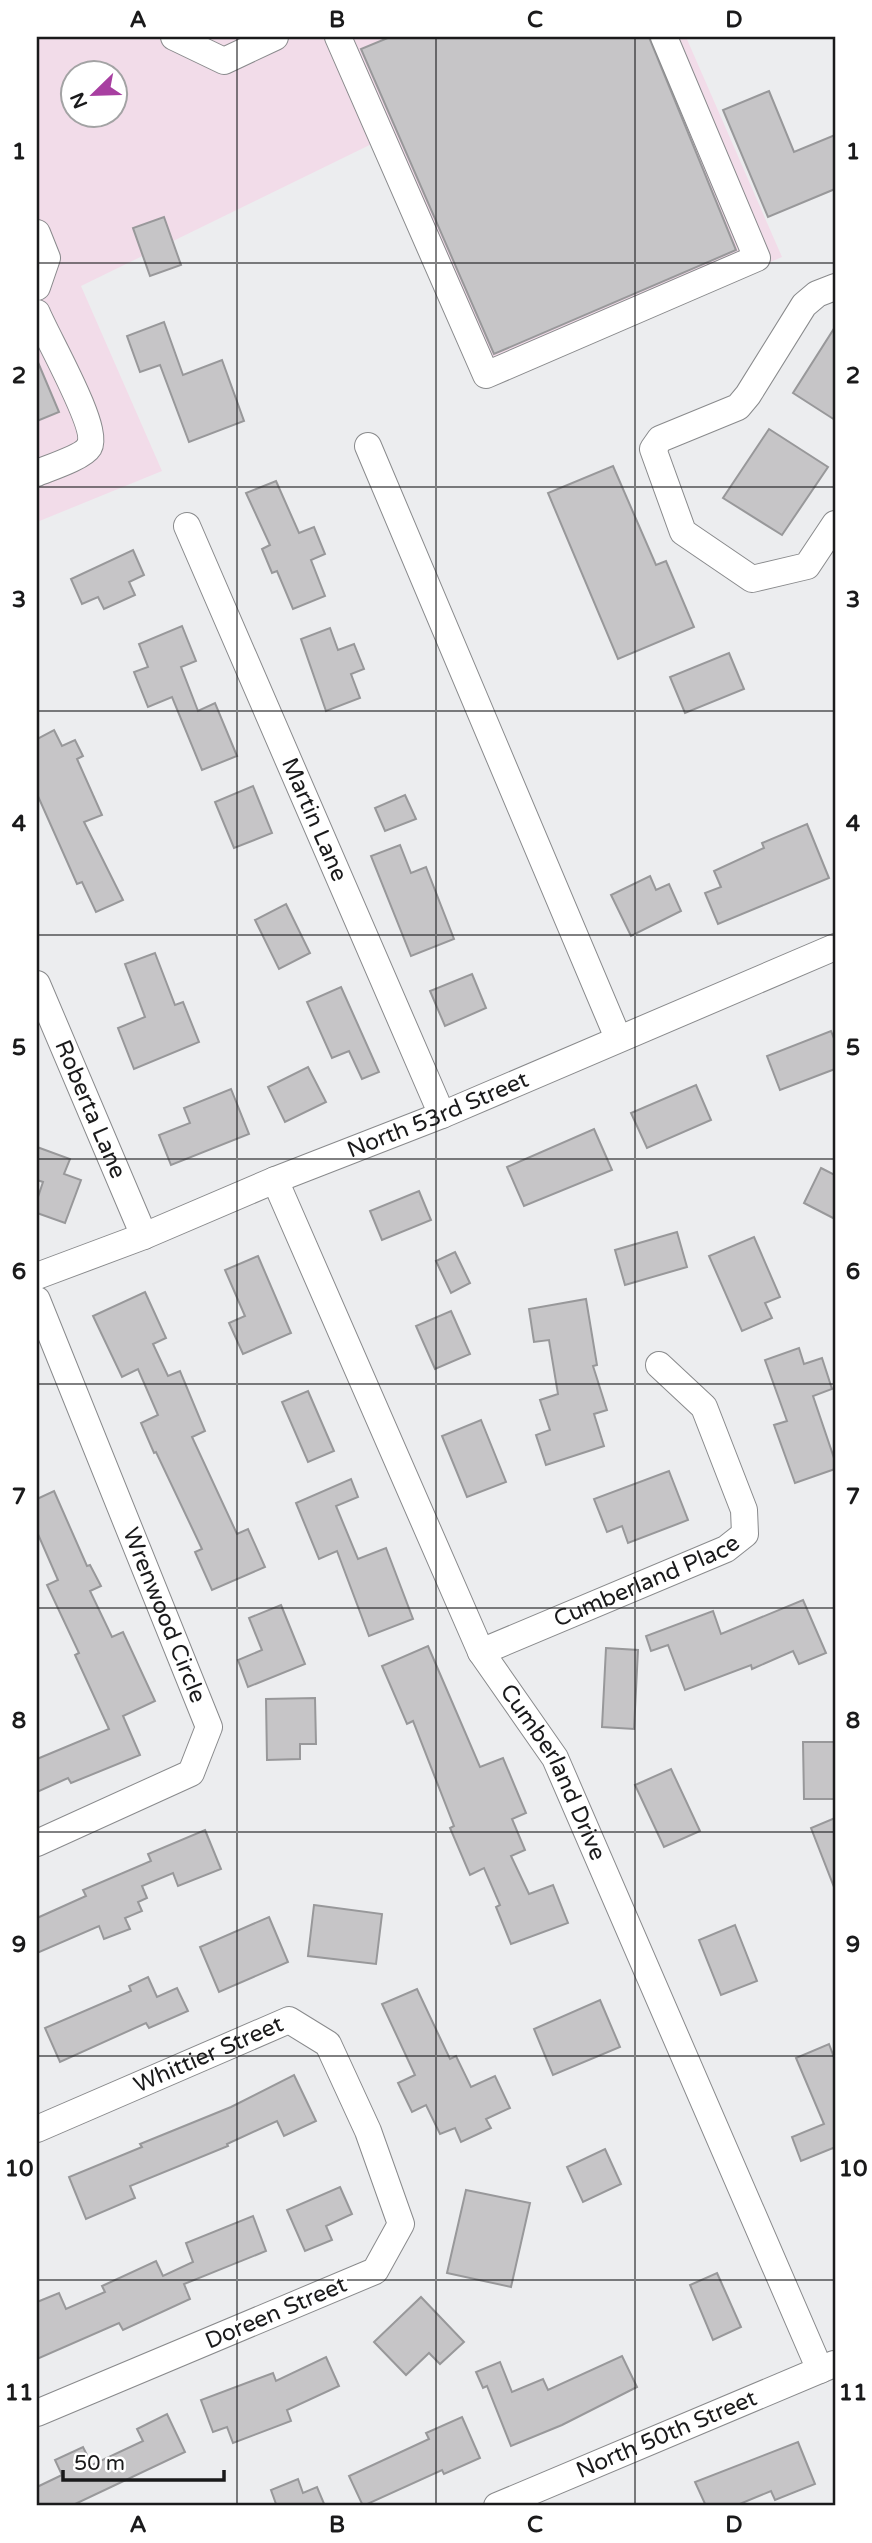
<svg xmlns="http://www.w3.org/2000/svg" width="872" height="2543" font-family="'Varela Round',sans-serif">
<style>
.commercial{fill:#f2dce9;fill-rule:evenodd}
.building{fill:#c6c5c7;stroke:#98989a;stroke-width:2}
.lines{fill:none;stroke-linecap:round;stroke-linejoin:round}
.minor-casing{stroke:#898a8c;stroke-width:28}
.minor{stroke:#fff;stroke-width:26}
.grid{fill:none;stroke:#1a1a1b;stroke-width:2;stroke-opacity:0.55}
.labels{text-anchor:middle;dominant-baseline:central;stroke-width:7;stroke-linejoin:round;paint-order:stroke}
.street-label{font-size:23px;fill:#1a1a1b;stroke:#fff}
.neatline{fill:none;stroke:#1a1a1b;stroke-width:2.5}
.grid-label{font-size:23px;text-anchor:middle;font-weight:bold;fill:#1a1a1b}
</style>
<rect width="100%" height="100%" fill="#ecedef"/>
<!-- commercial -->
<path class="commercial" d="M37,37H686L782,257L490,380L388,136L81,286L162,471L37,522ZM74,74H116V116H74Z"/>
<!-- building -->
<g class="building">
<polygon points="390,37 649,37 736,250 494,354 361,49"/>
<polygon points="769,91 794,152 835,135 835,189 768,217 723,110"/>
<polygon points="164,217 181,265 150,276 133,228"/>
<polygon points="164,322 183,375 222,360 244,421 189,442 160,365 140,372 127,336"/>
<polygon points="835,327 835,420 793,393"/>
<polygon points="37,360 59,412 37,421"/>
<polygon points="769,429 828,467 782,535 723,498"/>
<polygon points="613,466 656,565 666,561 694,627 618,659 548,493"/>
<polygon points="276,481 299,533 314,527 325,554 311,560 325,596 293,609 277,571 272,573 262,549 270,545 246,493"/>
<polygon points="133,550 144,575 129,582 135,595 104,609 98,597 82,604 71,579"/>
<polygon points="182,626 196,661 181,667 198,711 215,703 237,756 202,770 172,697 148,707 134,672 148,667 139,644"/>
<polygon points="330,628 338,650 354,644 364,669 351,674 360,698 326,711 301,639"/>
<polygon points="729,653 744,689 685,713 670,677"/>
<polygon points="54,730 62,746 75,740 83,756 77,759 102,815 84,822 123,900 96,912 82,882 77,884 37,794 37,739"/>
<polygon points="253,786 272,833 234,848 215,802"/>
<polygon points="405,795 416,819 385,831 375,808"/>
<polygon points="807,824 829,878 718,924 705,893 721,887 714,871 764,848 762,843"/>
<polygon points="400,845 411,873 426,867 454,939 411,956 371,856"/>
<polygon points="650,876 656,890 669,884 681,911 631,936 611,895"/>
<polygon points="286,904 310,953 279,969 255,920"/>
<polygon points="155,953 175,1005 183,1002 199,1042 134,1069 118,1028 145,1017 125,964"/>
<polygon points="472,974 486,1008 445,1026 430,991"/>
<polygon points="341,987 379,1072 362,1079 349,1051 332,1058 307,1002"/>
<polygon points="831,1031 835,1041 835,1069 780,1090 767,1056"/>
<polygon points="308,1067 326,1102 285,1122 268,1087"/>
<polygon points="696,1085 711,1120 647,1148 631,1113"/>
<polygon points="231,1089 249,1134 171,1165 159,1135 190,1123 184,1108"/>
<polygon points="594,1129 612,1170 524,1206 507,1167"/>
<polygon points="37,1147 70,1159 64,1174 81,1180 65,1223 37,1213 37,1200 43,1182 37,1180"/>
<polygon points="821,1168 835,1175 835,1219 804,1203"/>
<polygon points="419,1191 431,1220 382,1240 370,1211"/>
<polygon points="677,1232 687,1267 625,1285 615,1250"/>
<polygon points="754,1237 780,1297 765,1303 772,1318 742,1331 709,1256"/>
<polygon points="455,1252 470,1283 451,1293 436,1261"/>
<polygon points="258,1256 291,1333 243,1354 229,1323 245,1316 225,1270"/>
<polygon points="145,1292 166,1338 153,1344 168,1376 180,1371 205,1431 192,1437 237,1534 248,1529 265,1567 212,1590 195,1552 202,1549 156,1452 154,1453 141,1423 158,1415 138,1369 122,1377 93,1316"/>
<polygon points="586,1299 597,1365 593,1366 607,1410 594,1414 604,1446 546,1465 536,1435 550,1430 540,1400 558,1394 549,1340 534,1342 529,1309"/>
<polygon points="451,1311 470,1354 435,1369 416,1326"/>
<polygon points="799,1348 804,1364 822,1358 832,1389 813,1396 835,1461 835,1469 795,1483 774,1425 787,1421 765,1360"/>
<polygon points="308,1391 334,1451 308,1462 282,1402"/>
<polygon points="481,1420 506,1482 467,1497 442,1436"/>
<polygon points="669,1471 688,1520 628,1543 622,1526 607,1532 594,1499"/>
<polygon points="351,1479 358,1497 336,1506 358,1559 386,1548 413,1619 369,1636 337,1551 319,1559 296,1503"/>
<polygon points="54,1491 87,1566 90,1565 101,1586 90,1591 112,1637 123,1632 155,1701 123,1716 140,1755 71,1783 68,1778 37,1792 37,1759 109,1729 75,1655 79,1653 47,1585 58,1580 37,1532 37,1499"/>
<polygon points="803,1600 826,1653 799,1664 793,1651 752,1669 751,1665 685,1690 668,1645 651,1651 646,1636 713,1611 721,1634"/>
<polygon points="281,1605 305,1664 248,1687 238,1660 262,1650 249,1618"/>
<polygon points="428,1646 480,1767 503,1758 526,1813 512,1819 525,1850 511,1856 529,1894 553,1885 568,1923 511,1944 496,1907 500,1905 484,1868 470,1875 450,1828 454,1826 413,1721 407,1724 382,1666"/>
<polygon points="606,1648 638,1650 634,1729 602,1727"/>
<polygon points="315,1698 316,1744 300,1744 300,1759 267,1760 266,1699"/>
<polygon points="803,1742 835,1742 835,1799 804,1799"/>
<polygon points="671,1769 700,1831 664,1847 635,1785"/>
<polygon points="835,1818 835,1887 834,1887 811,1828"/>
<polygon points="205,1830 221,1869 178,1886 173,1873 142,1886 147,1898 138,1902 142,1911 125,1918 130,1929 104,1939 99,1926 37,1953 37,1918 86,1896 83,1890 151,1861 148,1854"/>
<polygon points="314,1905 382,1914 376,1964 308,1956"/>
<polygon points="269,1917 288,1962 219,1992 200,1947"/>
<polygon points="735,1925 757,1981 721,1995 699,1940"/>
<polygon points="148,1977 157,1997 177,1988 188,2011 149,2028 146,2023 60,2062 45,2028 131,1991 129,1986"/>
<polygon points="417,1989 450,2059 456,2056 471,2087 495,2076 510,2108 486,2119 491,2128 461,2142 455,2128 440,2134 426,2105 412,2112 398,2083 415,2075 382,2004"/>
<polygon points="600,2000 620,2047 553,2075 534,2029"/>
<polygon points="829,2044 835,2060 835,2151 833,2148 801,2161 792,2137 824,2124 796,2058"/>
<polygon points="294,2075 316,2121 284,2136 277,2121 227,2144 228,2146 130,2186 135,2198 86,2219 69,2177 142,2147 140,2144 231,2107"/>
<polygon points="605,2149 621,2184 583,2202 567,2167"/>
<polygon points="340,2187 352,2214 326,2226 332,2240 305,2251 287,2210"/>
<polygon points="466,2190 530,2203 511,2287 447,2273"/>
<polygon points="253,2216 266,2251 184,2284 190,2299 123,2330 119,2323 37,2359 37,2302 59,2293 66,2309 105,2292 102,2286 156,2261 163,2276 193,2262 186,2243"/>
<polygon points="717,2273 741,2327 713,2340 690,2285"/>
<polygon points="421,2297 464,2342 440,2364 429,2353 406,2375 374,2342"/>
<polygon points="622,2356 637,2387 562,2425 511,2446 487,2386 483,2388 476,2372 500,2362 512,2392 543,2379 548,2390"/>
<polygon points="326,2357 339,2386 287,2410 291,2421 233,2443 227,2427 213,2432 201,2400 273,2373 276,2381"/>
<polygon points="167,2414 185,2452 71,2506 37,2506 37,2487 62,2475 55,2460 83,2447 92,2465 143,2441 137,2429"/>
<polygon points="462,2417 480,2458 444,2474 442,2470 363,2506 349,2476 429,2439 426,2433"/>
<polygon points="798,2442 815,2484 775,2500 771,2491 735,2506 706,2506 695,2482"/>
<polygon points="298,2479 303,2493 317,2487 325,2506 272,2506 276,2504 271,2490"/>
</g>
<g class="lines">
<!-- minor casing -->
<g class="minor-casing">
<g id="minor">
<polyline points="174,37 224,61 275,37"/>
<polyline points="338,37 486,375 757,258 664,37"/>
<polyline points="37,233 47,258 37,287"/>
<polyline points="835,287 817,294 804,305 748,395 738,407 660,439 653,449 683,532 752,579 807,566 835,524"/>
<path d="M37,313C46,336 100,428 89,447C83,457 49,468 37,473"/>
<polyline points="368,446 618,1038"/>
<path id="s1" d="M187,526L442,1115"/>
<path id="s2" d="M37,984L144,1236"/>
<path id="s3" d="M275,1180L481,1652L555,1758L820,2370"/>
<path id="s4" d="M37,1276L144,1236L275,1180L442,1115L835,947"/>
<path id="s5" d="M37,1300L209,1727L191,1773L37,1843"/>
<path id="s6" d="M481,1652L726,1549L745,1534L744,1510L704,1407L659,1365"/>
<path id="s7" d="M37,2129L289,2020L328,2044L368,2131L401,2224L375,2271L37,2413"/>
<path id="s8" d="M497,2506L834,2364"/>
</g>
</g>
<!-- minor -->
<use href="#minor" class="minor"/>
</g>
<!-- grid -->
<path class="grid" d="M237,37V2506M436,37V2506M635,37V2506M37,263H835M37,487H835M37,711H835M37,935H835M37,1159H835M37,1384H835M37,1608H835M37,1832H835M37,2056H835M37,2280H835"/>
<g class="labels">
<!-- street labels -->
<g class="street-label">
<text stroke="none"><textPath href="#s1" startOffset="320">Martin Lane</textPath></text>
<text stroke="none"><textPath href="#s2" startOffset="136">Roberta Lane</textPath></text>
<text stroke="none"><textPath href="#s4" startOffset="432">North 53rd Street</textPath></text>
<text stroke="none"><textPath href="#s6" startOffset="180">Cumberland Place</textPath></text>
<text stroke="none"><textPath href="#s5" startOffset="340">Wrenwood Circle</textPath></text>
<text stroke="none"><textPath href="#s3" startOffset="656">Cumberland Drive</textPath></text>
<text stroke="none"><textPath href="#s7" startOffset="187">Whittier Street</textPath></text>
<text transform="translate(276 2313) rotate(-23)">Doreen Street</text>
<text stroke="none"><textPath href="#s8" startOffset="184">North 50th Street</textPath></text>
</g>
</g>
<!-- border -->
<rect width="872" height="2543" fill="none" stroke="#ffffff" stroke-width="77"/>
<!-- north arrow -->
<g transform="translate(94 94) rotate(247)"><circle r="33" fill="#ffffff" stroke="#a3a3a4" stroke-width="2"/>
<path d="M0-5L12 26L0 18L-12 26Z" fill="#a83fa1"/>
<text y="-10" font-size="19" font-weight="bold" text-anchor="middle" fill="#1a1a1b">N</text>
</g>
<!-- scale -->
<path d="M63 2470v10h161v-10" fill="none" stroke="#1a1a1b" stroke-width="3.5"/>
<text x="74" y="2470" font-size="21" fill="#1a1a1b" stroke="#ffffff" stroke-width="5" paint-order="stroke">50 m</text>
<rect x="38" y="38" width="796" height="2466" class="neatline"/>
<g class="grid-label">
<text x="138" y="27">A</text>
<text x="337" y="27">B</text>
<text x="535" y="27">C</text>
<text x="734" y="27">D</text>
<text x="19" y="159">1</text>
<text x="853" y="159">1</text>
<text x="19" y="383">2</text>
<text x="853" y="383">2</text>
<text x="19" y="607">3</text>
<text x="853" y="607">3</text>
<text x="19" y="831">4</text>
<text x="853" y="831">4</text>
<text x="19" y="1055">5</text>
<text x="853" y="1055">5</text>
<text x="19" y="1279">6</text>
<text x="853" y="1279">6</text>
<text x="19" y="1504">7</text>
<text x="853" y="1504">7</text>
<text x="19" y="1728">8</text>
<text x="853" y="1728">8</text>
<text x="19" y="1952">9</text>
<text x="853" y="1952">9</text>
<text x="19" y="2176">10</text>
<text x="853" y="2176">10</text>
<text x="19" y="2400">11</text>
<text x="853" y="2400">11</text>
<text x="138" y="2532">A</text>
<text x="337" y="2532">B</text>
<text x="535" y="2532">C</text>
<text x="734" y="2532">D</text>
</g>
</svg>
